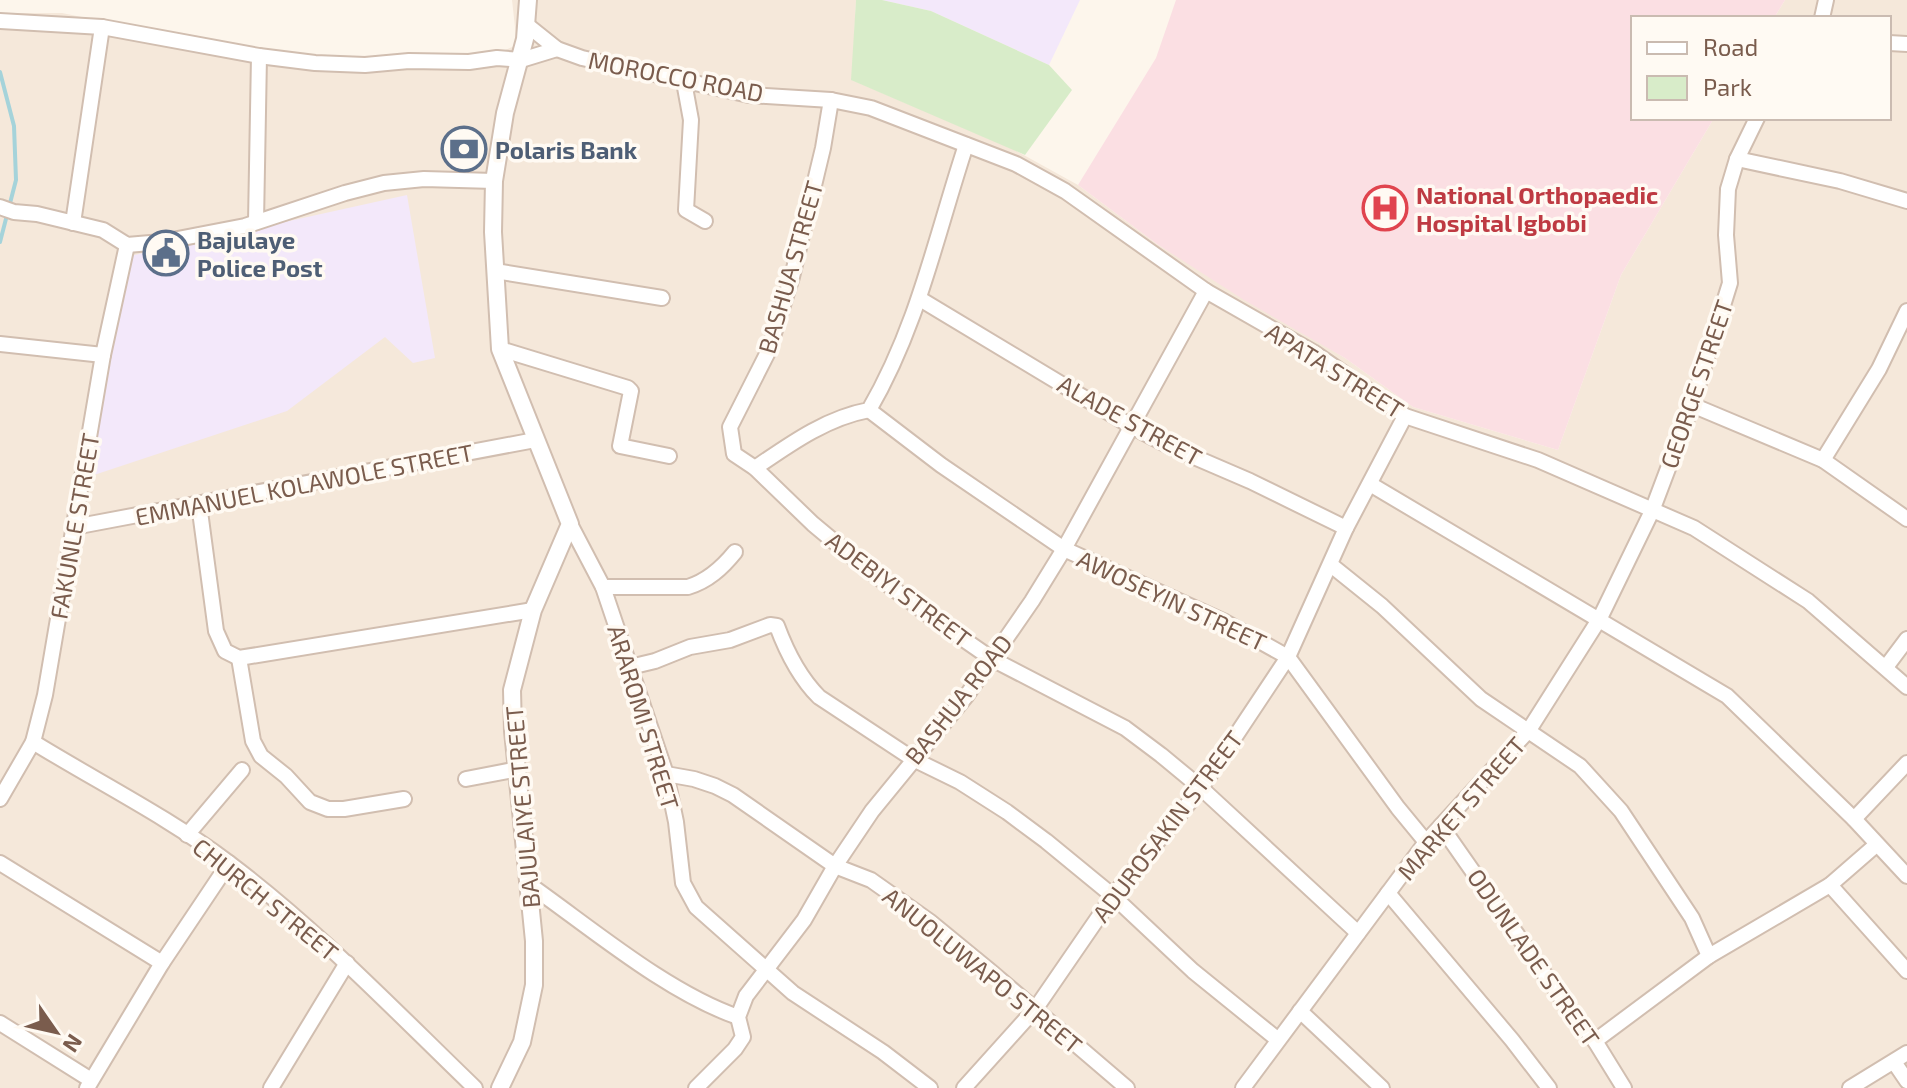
<svg xmlns="http://www.w3.org/2000/svg" width="1907" height="1088" font-family="'Exo 2',sans-serif">
<style>
.residential{fill:#f5e8da}
.education{fill:#f3e8fa}
.medical{fill:#fbdfe3}
.green{fill:#d8ecc9}
.lines{fill:none;stroke-linecap:round;stroke-linejoin:round}
.stream{stroke:#a5d3da;stroke-width:4}
.minor-casing{stroke:#d1beb0;stroke-width:18}
.tertiary-casing{stroke:#d1beb0;stroke-width:20}
.minor{stroke:#fff;stroke-width:14}
.tertiary{stroke:#fff;stroke-width:16}
.labels{text-anchor:middle;dominant-baseline:central;stroke-width:7;stroke-linejoin:round;paint-order:stroke}
.street-label{font-size:24px;fill:#7a5c4d;stroke:#fffaf3}
.service-label{font-size:24px;font-weight:bold;fill:#4e5e75;stroke:#fffaf3;text-anchor:start}
.health-label{font-size:24px;font-weight:bold;fill:#be3a42;stroke:#fffaf3;text-anchor:start}
</style>
<rect width="100%" height="100%" fill="#fdf6ec"/>
<!-- residential -->
<polygon class="residential" points="512,0 856,0 852,80 1013,149 1078,185 1157,244 1345,358 1413,407 1558,450 1621,275 1714,118 1889,118 1889,18 1774,18 1785,0 1907,0 1907,1088 0,1088 0,13 62,13 277,57 481,60 517,45"/>
<!-- education -->
<g class="education">
<polygon points="882,0 1080,0 1049,65 931,11"/>
<polygon points="407,195 435,358 413,363 385,337 287,411 91,476 92,441 130,256"/>
</g>
<!-- medical -->
<polygon class="medical" points="1176,0 1785,0 1774,18 1633,18 1633,118 1714,118 1621,275 1558,450 1413,407 1345,358 1244,300 1157,244 1078,185 1156,58"/>
<!-- green -->
<polygon class="green" points="856,0 882,0 931,11 1049,65 1072,90 1025,155 851,80"/>
<g class="lines">
<!-- stream -->
<polyline class="stream" points="0,72 14,126 16,180 0,242"/>
<!-- minor casing -->
<g class="minor-casing">
<g id="minor">
<polyline points="1822,18 1826,0"/>
<polyline points="0,21 102,27 259,56 315,63 365,65 409,61 469,62 497,58 521,60 557,49"/>
<polyline points="527,25 557,49 582,58 749,95 831,100 871,108 1016,164 1065,191 1206,291 1313,352 1405,416 1538,460 1694,528 1808,601 1907,687"/>
<polyline points="1889,43 1907,44"/>
<polyline points="684,82 691,120 686,210 705,221"/>
<polyline points="831,100 823,148 792,277 768,352 730,427 734,454 755,468 813,524 867,569 930,616 992,659 1125,728 1161,755 1201,788 1358,933"/>
<polyline points="1737,159 1840,181 1907,201"/>
<polyline points="0,207 14,212 37,214 103,230 127,245 162,242 245,226 345,193 384,183 424,179 494,181"/>
<polyline points="256,222 259,56"/>
<polyline points="73,223 102,27"/>
<polyline points="495,271 662,298"/>
<polyline points="920,299 1131,426 1171,447 1250,481 1346,528"/>
<polyline points="0,344 103,355"/>
<polyline points="500,349 628,388 631,391 620,446 669,456"/>
<polyline points="1692,405 1823,460 1907,519"/>
<polyline points="869,410 941,465 1064,549 1225,622 1288,657 1398,808 1426,842"/>
<polyline points="1823,460 1879,369 1907,311"/>
<path d="M755,468C790,444 826,418 869,410C918,326 936,236 966,145"/>
<polyline points="1370,484 1727,696 1854,819 1907,876"/>
<polyline points="199,504 216,631 225,651 239,658 533,610"/>
<polyline points="570,524 603,587 666,774 676,822 683,883 696,907 793,993 883,1052 930,1088"/>
<polyline points="74,527 535,440"/>
<polyline points="1331,565 1382,606 1481,699 1580,766 1621,811 1692,918 1709,956"/>
<path d="M603,587H688C708,581 722,568 735,552"/>
<polyline points="239,658 253,741 261,756 286,776 310,802 328,809 344,809 404,799"/>
<path d="M630,667L655,661L690,647L730,640L770,625L777,626C787,653 799,677 819,697L913,759L960,782L1007,812L1046,841L1113,896L1193,971L1277,1039"/>
<polyline points="1886,667 1907,639"/>
<path d="M33,742C98,782 168,817 229,863C318,930 395,1011 475,1088"/>
<polyline points="666,774 694,779 715,786 733,795 835,866 871,880 929,921 990,971 1127,1088"/>
<polyline points="466,779 518,769"/>
<polyline points="0,799 33,742 45,695 103,355 127,245"/>
<polyline points="1854,819 1907,763"/>
<polyline points="1441,826 1562,999 1595,1041 1624,1088"/>
<polyline points="187,835 242,770"/>
<polyline points="0,863 162,963"/>
<path d="M527,883C590,927 666,992 738,1017"/>
<polyline points="1830,885 1907,971"/>
<polyline points="1388,893 1512,1040 1549,1088"/>
<polyline points="1300,1011 1382,1088"/>
<polyline points="0,1023 91,1080"/>
<polyline points="1595,1041 1709,956 1830,885 1876,845"/>
<polyline points="1894,1062 1907,1081"/>
<polyline points="87,1088 162,963 229,863"/>
<polyline points="271,1088 347,963"/>
<polyline points="696,1088 735,1049 743,1037 738,1017 746,996 804,920 835,866 872,811 967,695 1032,601 1064,549 1206,291"/>
<polyline points="964,1088 1036,1008 1113,896 1201,788 1288,657 1346,528 1405,416"/>
<polyline points="1243,1088 1426,842 1529,730 1600,618 1652,511 1692,405 1730,283 1726,235 1728,189 1737,159 1757,118"/>
<polyline points="1850,1088 1907,1053"/>
</g>
</g>
<!-- tertiary casing -->
<g class="tertiary-casing">
<polyline id="tertiary" points="500,1088 522,1042 534,985 534,941 513,731 512,690 533,610 570,524 500,349 493,232 494,181 505,113 525,39 528,0"/>
</g>
<!-- minor -->
<use href="#minor" class="minor"/>
<!-- tertiary -->
<use href="#tertiary" class="tertiary"/>
</g>
<!-- icons -->
<defs>
<g id="bank-ring" transform="scale(2.3)"><circle r="9.5" fill="#fffaf3" stroke="#5c6f8a" stroke-width="1.5"/><path d="M-6-4H6V4H-6ZM0-2.3a2.3 2.3 0 1 0 0 4.6a2.3 2.3 0 1 0 0-4.6Z" fill="#5c6f8a"/></g>
<g id="hospital-ring" transform="scale(2.3)"><circle r="9.5" fill="#fffaf3" stroke="#e0444e" stroke-width="1.5"/><path d="M-5-5h3v3.5h4V-5h3V5h-3V1.5h-4V5h-3Z" fill="#e0444e"/></g>
<g id="civic-ring" transform="scale(2.3)"><circle r="9.5" fill="#fffaf3" stroke="#5c6f8a" stroke-width="1.5"/><path d="M-.6-6.5H3V-4.5H.6V-3L4-1V1h2V6H-6V1h2V-1L-.6-3ZM-1.2 2.5V6h2.4V2.5Z" fill="#5c6f8a"/></g>
</defs>
<g fill-rule="evenodd">
<use href="#bank-ring" x="464" y="149"/>
<use href="#hospital-ring" x="1385" y="208"/>
<use href="#civic-ring" x="166" y="253"/>
</g>
<g class="labels">
<!-- street labels -->
<g class="street-label">
<text transform="translate(676 76) rotate(11)">MOROCCO ROAD</text>
<text transform="translate(790 267) rotate(-74)">BASHUA STREET</text>
<text transform="translate(1335 370) rotate(32)">APATA STREET</text>
<text transform="translate(1696 384) rotate(-71)">GEORGE STREET</text>
<text transform="translate(1130 420) rotate(29)">ALADE STREET</text>
<text transform="translate(304 484) rotate(-11)">EMMANUEL KOLAWOLE STREET</text>
<text transform="translate(74 526) rotate(-80)">FAKUNLE STREET</text>
<text transform="translate(899 589) rotate(37)">ADEBIYI STREET</text>
<text transform="translate(1172 600) rotate(25)">AWOSEYIN STREET</text>
<text transform="translate(958 699) rotate(-52)">BASHUA ROAD</text>
<text transform="translate(644 717) rotate(73)">ARAROMI STREET</text>
<text transform="translate(522 807) rotate(-95)">BAJULAIYE STREET</text>
<text transform="translate(1461 808) rotate(-49)">MARKET STREET</text>
<text transform="translate(1167 826) rotate(-53)">ADUROSAKIN STREET</text>
<text transform="translate(266 899) rotate(39)">CHURCH STREET</text>
<text transform="translate(1534 957) rotate(55)">ODUNLADE STREET</text>
<text transform="translate(983 970) rotate(39)">ANUOLUWAPO STREET</text>
</g>
<!-- service labels -->
<g class="service-label">
<text x="495" y="149">Polaris Bank</text>
<text x="197" y="239">Bajulaye<tspan x="197" dy="28">Police Post</tspan></text>
</g>
<!-- health labels -->
<g class="health-label">
<text x="1416" y="194">National Orthopaedic<tspan x="1416" dy="28">Hospital Igbobi</tspan></text>
</g>
</g>
<!-- legend -->
<rect x="1631" y="16" width="260" height="104" fill="#fffaf3" stroke="#cabbb1" stroke-width="2"/>
<rect x="1647" y="42" width="40" height="12" fill="#ffffff" stroke="#cabbb1" stroke-width="2"/>
<text x="1703" y="56" font-size="24" fill="#7a5c4d">Road</text>
<rect x="1647" y="76" width="40" height="24" fill="#d8ecc9" stroke="#cabbb1" stroke-width="2"/>
<text x="1703" y="96" font-size="24" fill="#7a5c4d">Park</text>
<!-- north arrow -->
<g transform="translate(56 1032) rotate(124)" stroke="#fffaf3" stroke-width="6" paint-order="stroke">
<path d="M0-6L14 30L0 20L-14 30Z" fill="#7a5c4d"/>
<text y="-12" font-size="22" font-weight="bold" text-anchor="middle" fill="#7a5c4d">N</text>
</g>
</svg>
